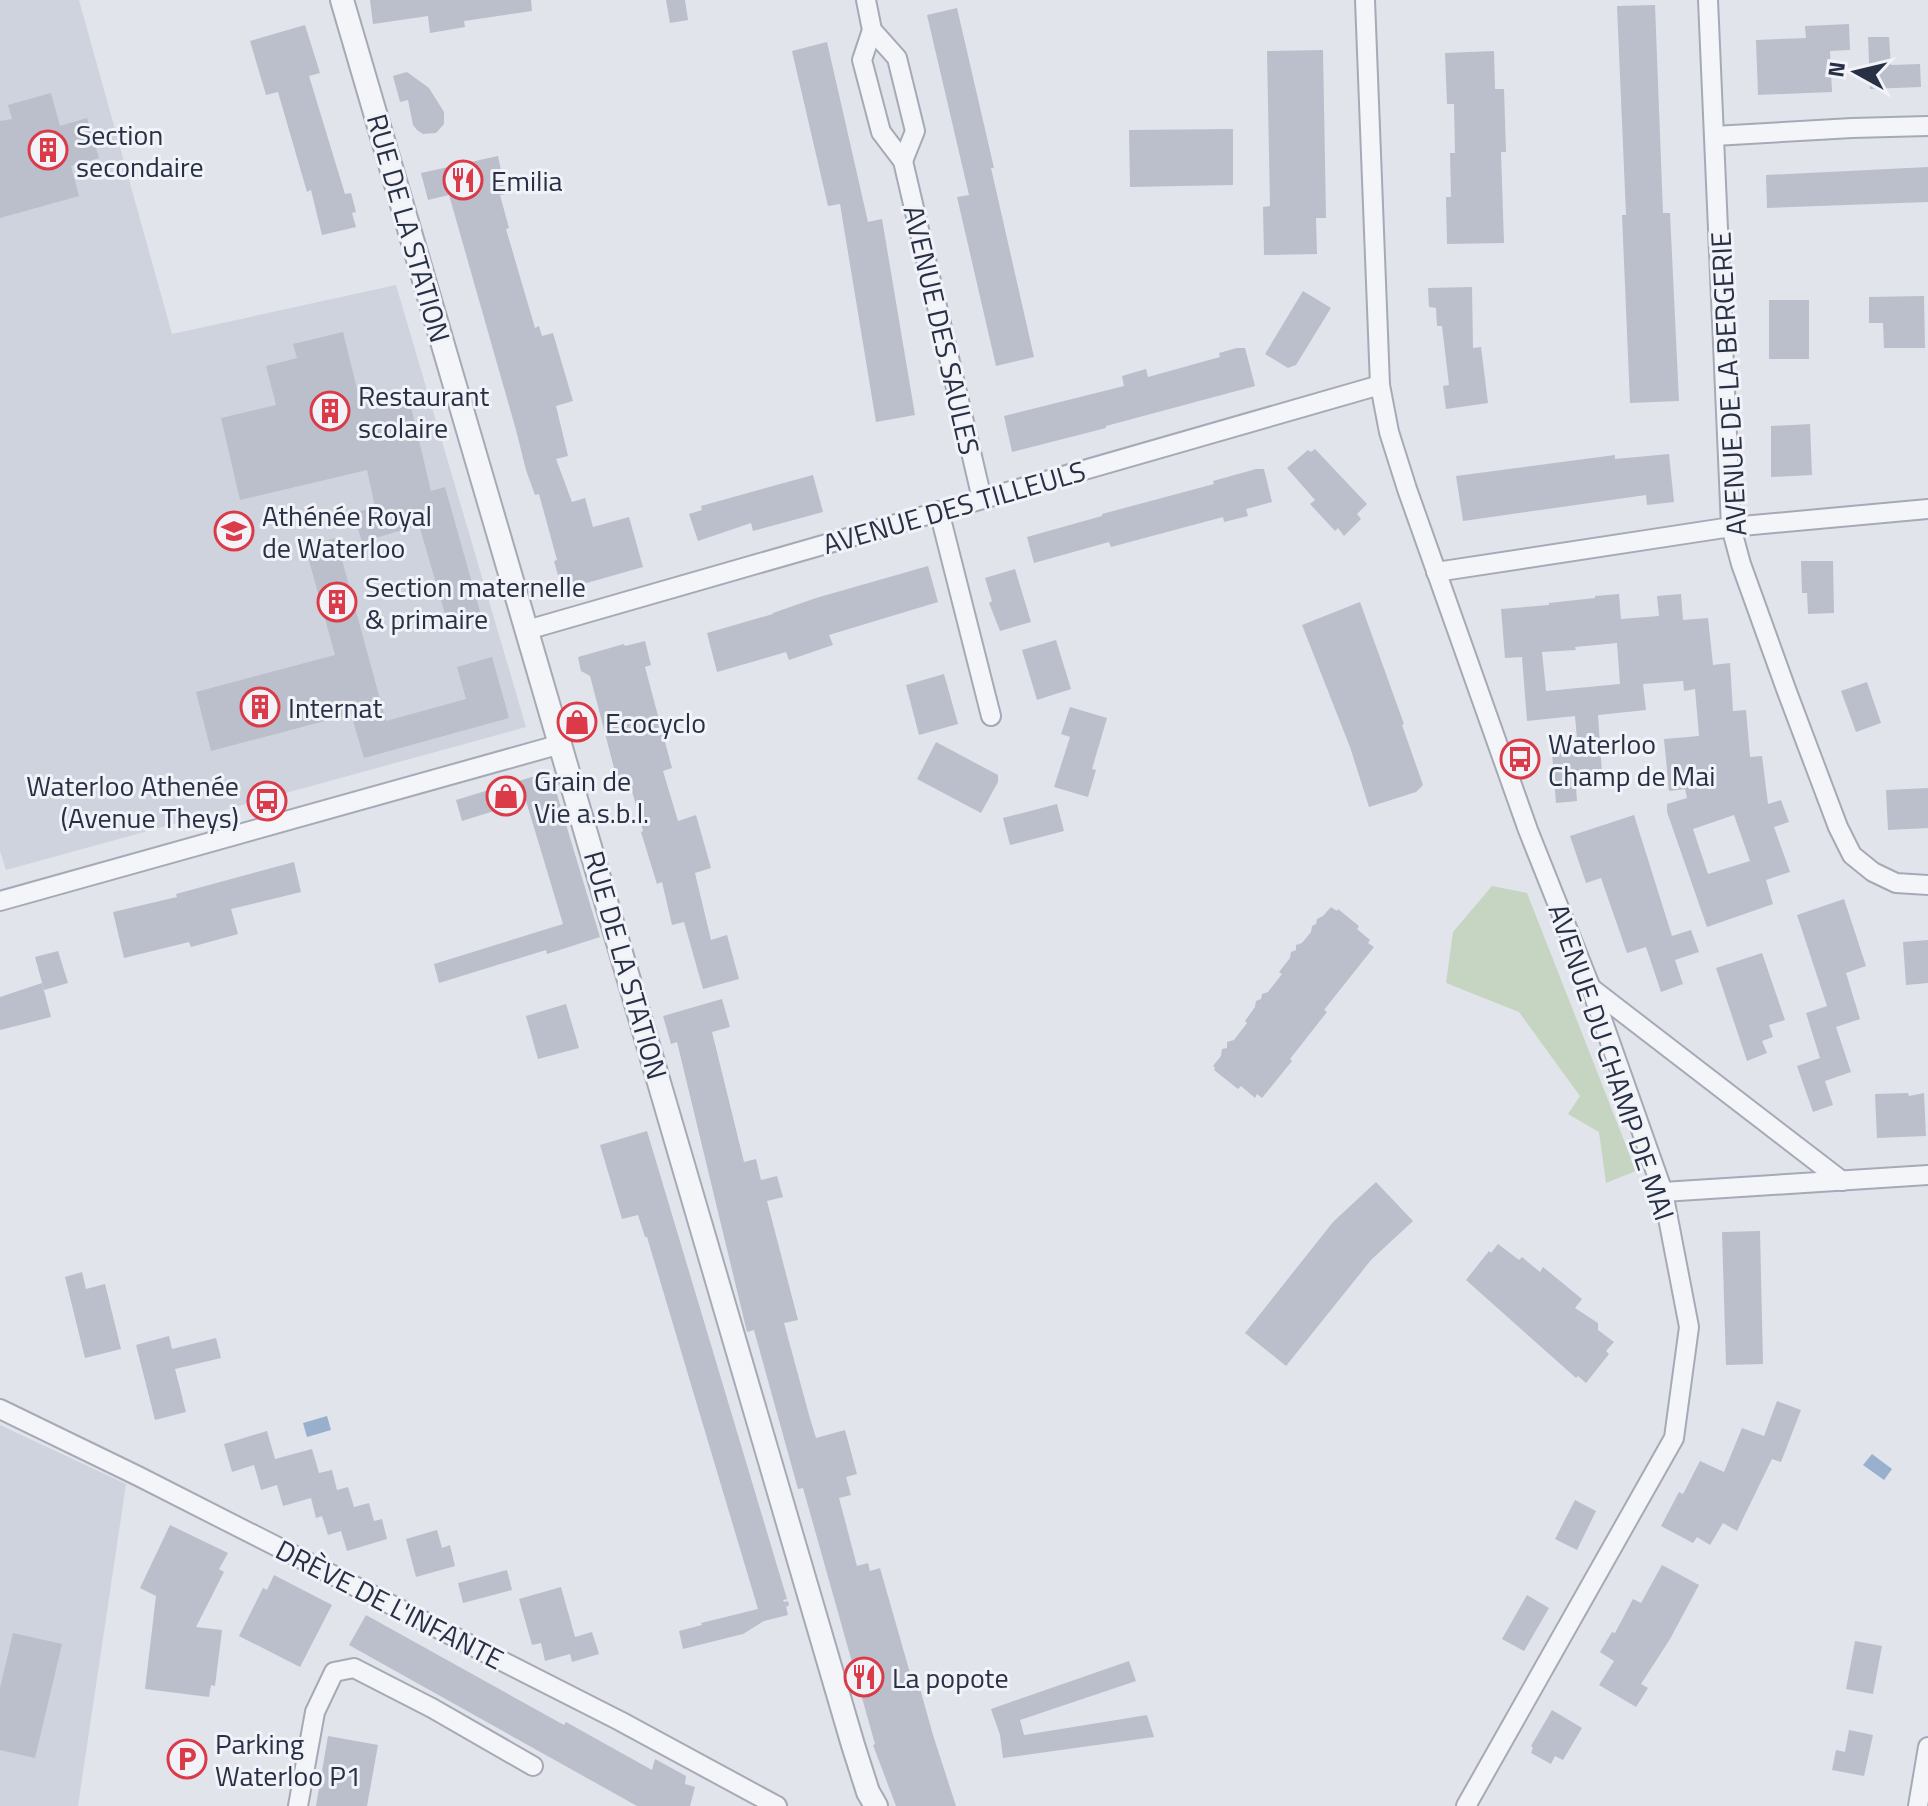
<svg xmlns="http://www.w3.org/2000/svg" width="1928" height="1806" font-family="'Titillium Web',sans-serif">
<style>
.built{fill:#ced3dd}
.green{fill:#c5d5c1}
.water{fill:#98afce}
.building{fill:#babfcb;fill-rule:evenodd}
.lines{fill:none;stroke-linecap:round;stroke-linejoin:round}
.minor-casing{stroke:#a5aab6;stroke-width:22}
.tertiary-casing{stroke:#a5aab6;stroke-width:26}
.minor{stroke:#f4f5f9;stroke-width:18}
.tertiary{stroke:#f4f5f9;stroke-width:22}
.labels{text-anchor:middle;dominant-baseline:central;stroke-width:6;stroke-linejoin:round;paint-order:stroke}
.poi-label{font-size:28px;fill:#273044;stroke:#f1f3f8;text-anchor:start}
.street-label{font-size:28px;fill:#273044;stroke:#f1f3f8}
</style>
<rect width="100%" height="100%" fill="#e1e4eb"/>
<!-- built -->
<g class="built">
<polygon points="0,0 79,0 172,334 396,285 526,727 6,870 0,851"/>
<polygon points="0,1425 126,1484 78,1806 0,1806"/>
</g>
<!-- green -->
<polygon class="green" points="1492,886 1527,893 1636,1171 1606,1183 1599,1132 1568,1114 1580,1096 1519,1012 1446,983 1453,932"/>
<!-- water -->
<g class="water">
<polygon points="327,1416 331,1430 307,1437 303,1423"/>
<polygon points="1872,1454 1892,1469 1884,1480 1863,1465"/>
</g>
<!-- building -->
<g class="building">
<polygon points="370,0 531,0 532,11 464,21 465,27 430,33 428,16 373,24"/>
<polygon points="666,0 685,0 688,20 670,23"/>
<polygon points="1655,5 1663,213 1670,213 1679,401 1630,403 1622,215 1626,215 1617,6"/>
<polygon points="957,8 994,168 991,168 1034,357 996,366 957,197 969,195 927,15"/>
<polygon points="1849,24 1850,50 1830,51 1832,92 1758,95 1756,40 1806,38 1805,26"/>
<polygon points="305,25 320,73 309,76 345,194 351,193 356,212 352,213 356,227 322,235 311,190 307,192 278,92 266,95 250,41"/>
<polygon points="1868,37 1889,37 1891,65 1920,64 1921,87 1870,89"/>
<polygon points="827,42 868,222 882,219 915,415 876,422 840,204 828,206 792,51"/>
<polygon points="1323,50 1326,218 1316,218 1317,254 1264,255 1263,207 1270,206 1267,51"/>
<polygon points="1494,51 1495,89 1504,89 1506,152 1501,152 1504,243 1447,244 1446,197 1451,197 1450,153 1455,153 1454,104 1447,104 1445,53"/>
<polygon points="407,72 429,88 444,112 444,124 436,133 423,134 417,130 413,125 408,100 400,102 393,76"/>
<polygon points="51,93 60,126 87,118 99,158 71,166 79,196 0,218 0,121 12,119 8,105"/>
<polygon points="1233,129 1233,185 1130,187 1129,130"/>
<polygon points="498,156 506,194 500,195 509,228 506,229 535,328 539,326 542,336 553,333 573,401 556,406 568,456 556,459 572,502 585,498 593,527 629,517 643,567 562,590 554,561 557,560 539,494 535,495 526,470 516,430 449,195 428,200 421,173"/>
<polygon points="1928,167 1928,202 1767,208 1766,175"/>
<polygon points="1472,287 1473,348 1481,347 1488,403 1446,409 1443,386 1449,385 1442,326 1437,326 1436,308 1429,307 1428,288"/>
<polygon points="1303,291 1331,308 1296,365 1288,368 1265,354"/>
<polygon points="1924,296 1925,348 1884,348 1883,323 1869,323 1869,297"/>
<rect x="1769" y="300" width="40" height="59"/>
<polygon points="343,332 360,401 407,390 431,491 445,487 483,622 450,631 419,525 362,542 353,513 375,507 367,470 240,500 221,418 276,405 266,366 297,358 293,344"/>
<polygon points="1237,348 1245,348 1255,386 1106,426 1106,428 1012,452 1004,416 1124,386 1122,376 1146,369 1148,377 1220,357 1219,353"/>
<polygon points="1810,424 1812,475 1771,477 1771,426"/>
<polygon points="1315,449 1367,504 1357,514 1361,519 1344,536 1338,528 1335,531 1310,504 1315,500 1287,468 1308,450 1311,452"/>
<polygon points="1669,454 1674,502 1647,505 1646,495 1463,521 1456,476 1615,455 1615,459"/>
<polygon points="1256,469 1264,469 1272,502 1246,509 1248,516 1224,522 1223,517 1111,547 1109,542 1034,563 1027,537 1102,516 1102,514 1214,484 1213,481"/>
<polygon points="813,475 823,512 753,531 751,523 698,541 689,514 702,510 701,506"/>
<polygon points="336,538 386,721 466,699 457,667 492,657 509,718 364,758 351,714 211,751 196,692 335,655 305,546"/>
<polygon points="1801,561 1833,561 1834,613 1808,614 1807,593 1802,593"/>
<polygon points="928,566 938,602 829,635 833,645 789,660 786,652 717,672 707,633 773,614 773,613 816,598"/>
<polygon points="1015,569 1031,622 1000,631 989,603 992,601 985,578"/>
<path d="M1619,594L1621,619L1659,616L1657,596L1681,594L1683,620L1708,618L1713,665L1730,663L1733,711L1746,710L1750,757L1762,756L1768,804L1781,800L1789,822L1774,827L1790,872L1766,880L1773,904L1707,927L1667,812V804L1687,798L1685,789L1669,791L1664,739L1699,736L1695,689L1684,691L1683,681L1643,684L1646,710L1598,715L1602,773L1575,774L1577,801L1556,803L1552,753L1578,751L1575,716L1527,721L1522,657L1505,658L1501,609L1549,605V603L1595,598V596ZM1617,643L1620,684L1546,691L1542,652L1576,650L1575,647ZM1734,815L1750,861L1708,874L1693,829Z"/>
<polygon points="1360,602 1404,724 1402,725 1423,785 1416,792 1369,807 1350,747 1302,625"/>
<polygon points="1056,640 1071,689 1037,700 1022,650"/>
<polygon points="645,641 651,665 645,667 672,768 663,771 678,821 696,815 711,868 695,873 711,940 727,935 739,979 703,989 684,922 672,925 662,882 657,884 641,832 643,831 629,780 618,783 590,676 581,671 578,657 624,644 625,646"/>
<polygon points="944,674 958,724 919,735 906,685"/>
<polygon points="1867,682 1881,723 1856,732 1841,691"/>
<polygon points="1070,707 1107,718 1092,769 1096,770 1088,797 1054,787 1070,737 1061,734"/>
<polygon points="936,742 998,775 998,782 981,813 917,779"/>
<polygon points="545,773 552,778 600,937 547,954 546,950 439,983 434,964 563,924 526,801 462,821 456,800"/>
<polygon points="1928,788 1928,828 1888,830 1886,790"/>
<polygon points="1057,804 1064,831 1010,845 1003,818"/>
<polygon points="1634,815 1672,936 1691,930 1699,952 1675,960 1683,984 1661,992 1646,947 1627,953 1601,878 1586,883 1570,836"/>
<polygon points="294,862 301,892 231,909 238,934 191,947 189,942 124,958 113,912 177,897 176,894"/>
<polygon points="1844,899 1866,966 1846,973 1860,1019 1836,1027 1851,1072 1825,1081 1833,1105 1813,1112 1797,1066 1820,1058 1806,1013 1827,1006 1797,915"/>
<polygon points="1331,907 1337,911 1338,909 1359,926 1357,929 1370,940 1368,943 1374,947 1324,1010 1327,1012 1290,1059 1292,1061 1262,1098 1257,1094 1255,1098 1241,1086 1238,1089 1214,1070 1215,1068 1213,1066 1221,1056 1222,1049 1227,1048 1227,1042 1234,1040 1247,1023 1245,1021 1255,1007 1256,1001 1261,999 1262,994 1268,992 1282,974 1279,972 1290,958 1291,952 1296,950 1296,945 1302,943 1311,932 1312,926 1316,924 1317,919 1323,916"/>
<polygon points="1928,940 1928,983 1906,985 1903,942"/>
<polygon points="58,951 68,983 44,990 35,957"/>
<polygon points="1762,953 1785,1020 1769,1025 1773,1037 1762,1041 1767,1053 1747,1061 1716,968"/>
<polygon points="42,983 51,1017 0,1030 0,997"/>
<polygon points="722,999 730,1027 712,1032 744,1162 756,1159 761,1180 777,1176 783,1197 767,1201 798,1320 784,1323 809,1415 816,1438 845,1430 857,1474 846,1477 851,1495 839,1498 857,1566 868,1563 870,1571 880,1568 914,1687 919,1685 933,1735 956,1806 896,1806 873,1745 875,1744 803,1488 798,1489 754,1330 747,1332 677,1042 671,1044 663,1016"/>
<polygon points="566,1004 579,1048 538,1059 526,1016"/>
<polygon points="1908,1093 1909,1096 1924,1093 1926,1136 1877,1138 1875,1094"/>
<polygon points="647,1131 787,1599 783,1600 784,1602 788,1601 789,1605 786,1607 788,1615 764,1621 743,1634 683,1649 679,1631 702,1625 701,1623 758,1609 647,1237 645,1237 638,1215 622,1219 600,1145"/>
<polygon points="1376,1182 1413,1221 1371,1260 1286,1366 1245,1333 1333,1222"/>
<polygon points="1760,1231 1763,1364 1726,1365 1722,1232"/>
<polygon points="1498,1244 1519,1260 1522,1257 1540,1272 1543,1267 1582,1299 1575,1308 1598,1323 1598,1330 1614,1342 1606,1351 1609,1354 1586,1383 1578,1376 1576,1378 1466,1280 1489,1251 1491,1253"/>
<polygon points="82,1272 86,1289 105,1284 121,1349 85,1358 65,1277"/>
<polygon points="169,1336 172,1349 216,1338 221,1358 175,1369 186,1412 155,1420 136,1345"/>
<polygon points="1777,1401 1801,1410 1781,1462 1772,1459 1737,1531 1723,1523 1710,1545 1697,1537 1693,1543 1661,1526 1679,1492 1683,1494 1700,1461 1724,1472 1742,1428 1764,1436"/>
<polygon points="267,1431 275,1459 312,1449 319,1473 332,1470 337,1490 348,1487 354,1507 369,1503 374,1521 382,1519 387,1539 347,1551 341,1531 328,1535 322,1516 316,1518 311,1498 283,1506 277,1485 261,1490 254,1465 232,1472 224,1444"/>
<polygon points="1575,1500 1596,1511 1577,1550 1555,1539"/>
<polygon points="170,1525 228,1553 219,1569 224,1572 196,1627 222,1630 215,1686 211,1685 209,1697 145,1689 156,1596 140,1588"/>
<polygon points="437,1530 442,1548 450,1545 455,1566 416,1577 406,1539"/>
<polygon points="1662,1565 1699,1585 1670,1639 1641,1684 1648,1688 1636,1707 1599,1685 1614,1661 1600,1652 1612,1632 1615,1633 1633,1599 1641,1603"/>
<polygon points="507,1570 512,1590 463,1603 458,1583"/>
<polygon points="274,1575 332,1605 300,1667 239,1636 263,1588 267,1590"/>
<polygon points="561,1587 575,1637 592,1632 599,1654 572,1662 570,1654 545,1661 541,1643 532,1645 519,1599"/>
<polygon points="1527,1595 1549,1608 1524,1651 1502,1639"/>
<polygon points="366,1615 564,1725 566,1722 652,1770 655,1759 686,1776 685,1784 695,1787 690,1806 637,1806 349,1645"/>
<polygon points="13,1633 62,1644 35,1758 0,1750 0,1688"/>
<polygon points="1855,1641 1882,1646 1873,1694 1846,1689"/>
<polygon points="1129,1661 1136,1681 1020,1720 1024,1735 1147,1715 1154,1737 1003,1758 1000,1735 991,1709"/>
<polygon points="1552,1710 1582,1728 1563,1760 1555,1756 1551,1764 1531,1753 1533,1748 1531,1746"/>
<polygon points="1849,1730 1873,1735 1864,1776 1832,1770 1836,1750 1845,1752"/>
<polygon points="328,1736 378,1745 367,1806 316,1806"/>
</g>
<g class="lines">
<!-- minor casing -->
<g class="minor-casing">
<g id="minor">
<polyline points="866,0 872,30 897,58 915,131 903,161"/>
<polyline points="1365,0 1380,385 1389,432 1407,489 1528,830 1591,988 1663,1192 1689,1327 1674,1438 1466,1806"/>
<polyline points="1708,0 1731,527 1741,564 1786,689 1838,827 1852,855 1873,872 1896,883 1928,885"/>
<polyline points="872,30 862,60 881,132 903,161 982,499"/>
<polyline points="1714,136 1852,128 1928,126"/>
<polyline points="939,511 991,716"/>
<polyline points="1436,572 1731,527 1928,509"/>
<polyline points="527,630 1380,385"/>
<polyline points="0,901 561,744"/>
<polyline points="1591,988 1842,1181"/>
<polyline points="1663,1192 1928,1175"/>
<polyline points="0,1409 138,1476 620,1721 777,1806"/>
<polyline points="298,1806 315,1712 334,1672 354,1668 432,1708 533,1766"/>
<polyline points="1918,1806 1928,1747"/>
</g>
</g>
<!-- tertiary casing -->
<g class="tertiary-casing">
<polyline id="tertiary" points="342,0 853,1745 868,1792 876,1806"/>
</g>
<!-- minor -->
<use href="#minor" class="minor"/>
<!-- tertiary -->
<use href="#tertiary" class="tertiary"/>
</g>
<!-- icons -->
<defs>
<g id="building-ring" transform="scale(2)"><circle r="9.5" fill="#f1f3f8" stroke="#db3b48" stroke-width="1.5"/><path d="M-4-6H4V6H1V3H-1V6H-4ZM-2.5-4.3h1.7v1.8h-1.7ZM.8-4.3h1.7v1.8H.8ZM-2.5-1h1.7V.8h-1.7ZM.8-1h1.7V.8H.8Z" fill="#db3b48"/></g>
<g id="restaurant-ring" transform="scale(2)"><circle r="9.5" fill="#f1f3f8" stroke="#db3b48" stroke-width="1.5"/><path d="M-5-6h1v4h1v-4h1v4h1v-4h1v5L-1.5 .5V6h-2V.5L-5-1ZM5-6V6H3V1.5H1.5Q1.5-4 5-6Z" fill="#db3b48"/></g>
<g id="school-ring" transform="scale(2)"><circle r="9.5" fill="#f1f3f8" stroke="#db3b48" stroke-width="1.5"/><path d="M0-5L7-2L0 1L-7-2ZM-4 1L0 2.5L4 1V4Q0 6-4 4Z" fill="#db3b48"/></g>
<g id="shop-ring" transform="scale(2)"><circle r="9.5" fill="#f1f3f8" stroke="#db3b48" stroke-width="1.5"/><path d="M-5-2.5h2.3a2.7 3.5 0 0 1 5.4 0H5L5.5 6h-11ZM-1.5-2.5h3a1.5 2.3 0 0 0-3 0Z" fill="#db3b48"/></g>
<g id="bus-ring" transform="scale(2)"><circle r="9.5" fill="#f1f3f8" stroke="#db3b48" stroke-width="1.5"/><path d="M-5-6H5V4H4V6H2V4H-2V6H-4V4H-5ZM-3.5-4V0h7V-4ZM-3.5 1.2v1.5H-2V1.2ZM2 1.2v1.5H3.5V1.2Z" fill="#db3b48"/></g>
<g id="parking-ring" transform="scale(2)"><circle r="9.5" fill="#f1f3f8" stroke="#db3b48" stroke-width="1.5"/><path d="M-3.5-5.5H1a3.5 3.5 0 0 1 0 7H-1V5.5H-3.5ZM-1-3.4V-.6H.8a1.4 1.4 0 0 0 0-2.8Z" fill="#db3b48"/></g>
</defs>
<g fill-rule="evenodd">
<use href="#building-ring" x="48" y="150"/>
<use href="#restaurant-ring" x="463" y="180"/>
<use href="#building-ring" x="330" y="411"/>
<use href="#school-ring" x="234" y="531"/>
<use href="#building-ring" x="337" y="602"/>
<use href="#building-ring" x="260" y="707"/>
<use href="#shop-ring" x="577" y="722"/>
<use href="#bus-ring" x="1520" y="759"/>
<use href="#shop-ring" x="506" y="796"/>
<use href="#bus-ring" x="267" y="801"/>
<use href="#restaurant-ring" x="864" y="1677"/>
<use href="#parking-ring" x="187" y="1759"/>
</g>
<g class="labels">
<!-- poi labels -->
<g class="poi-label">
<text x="76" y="134">Section<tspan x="76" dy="32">secondaire</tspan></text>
<text x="491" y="180">Emilia</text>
<text x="358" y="395">Restaurant<tspan x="358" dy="32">scolaire</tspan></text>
<text x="262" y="515">Athénée Royal<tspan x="262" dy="32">de Waterloo</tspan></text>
<text x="365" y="586">Section maternelle<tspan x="365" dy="32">&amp; primaire</tspan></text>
<text x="288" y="707">Internat</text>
<text x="605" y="722">Ecocyclo</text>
<text x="1548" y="743">Waterloo<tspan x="1548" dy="32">Champ de Mai</tspan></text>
<text x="534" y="780">Grain de<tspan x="534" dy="32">Vie a.s.b.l.</tspan></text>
<text x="239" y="785" text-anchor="end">Waterloo Athenée<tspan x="239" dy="32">(Avenue Theys)</tspan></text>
<text x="892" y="1677">La popote</text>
<text x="215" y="1743">Parking<tspan x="215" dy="32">Waterloo P1</tspan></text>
</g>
<!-- street labels -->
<g class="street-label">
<text transform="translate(409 228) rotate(74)">RUE DE LA STATION</text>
<text transform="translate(942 330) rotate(77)">AVENUE DES SAULES</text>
<text transform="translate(1728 384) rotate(-93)">AVENUE DE LA BERGERIE</text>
<text transform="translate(954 507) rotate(-16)">AVENUE DES TILLEULS</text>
<text transform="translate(626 965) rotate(74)">RUE DE LA STATION</text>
<text transform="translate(1612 1062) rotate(71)">AVENUE DU CHAMP DE MAI</text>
<text transform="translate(390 1604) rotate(27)">DRÈVE DE L'INFANTE</text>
</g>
</g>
<!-- north arrow -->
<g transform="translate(1856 72) rotate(278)" stroke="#f1f3f8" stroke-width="6" paint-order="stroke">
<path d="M0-6L14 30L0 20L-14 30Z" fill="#273044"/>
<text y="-12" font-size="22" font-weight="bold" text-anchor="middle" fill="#273044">N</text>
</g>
</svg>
